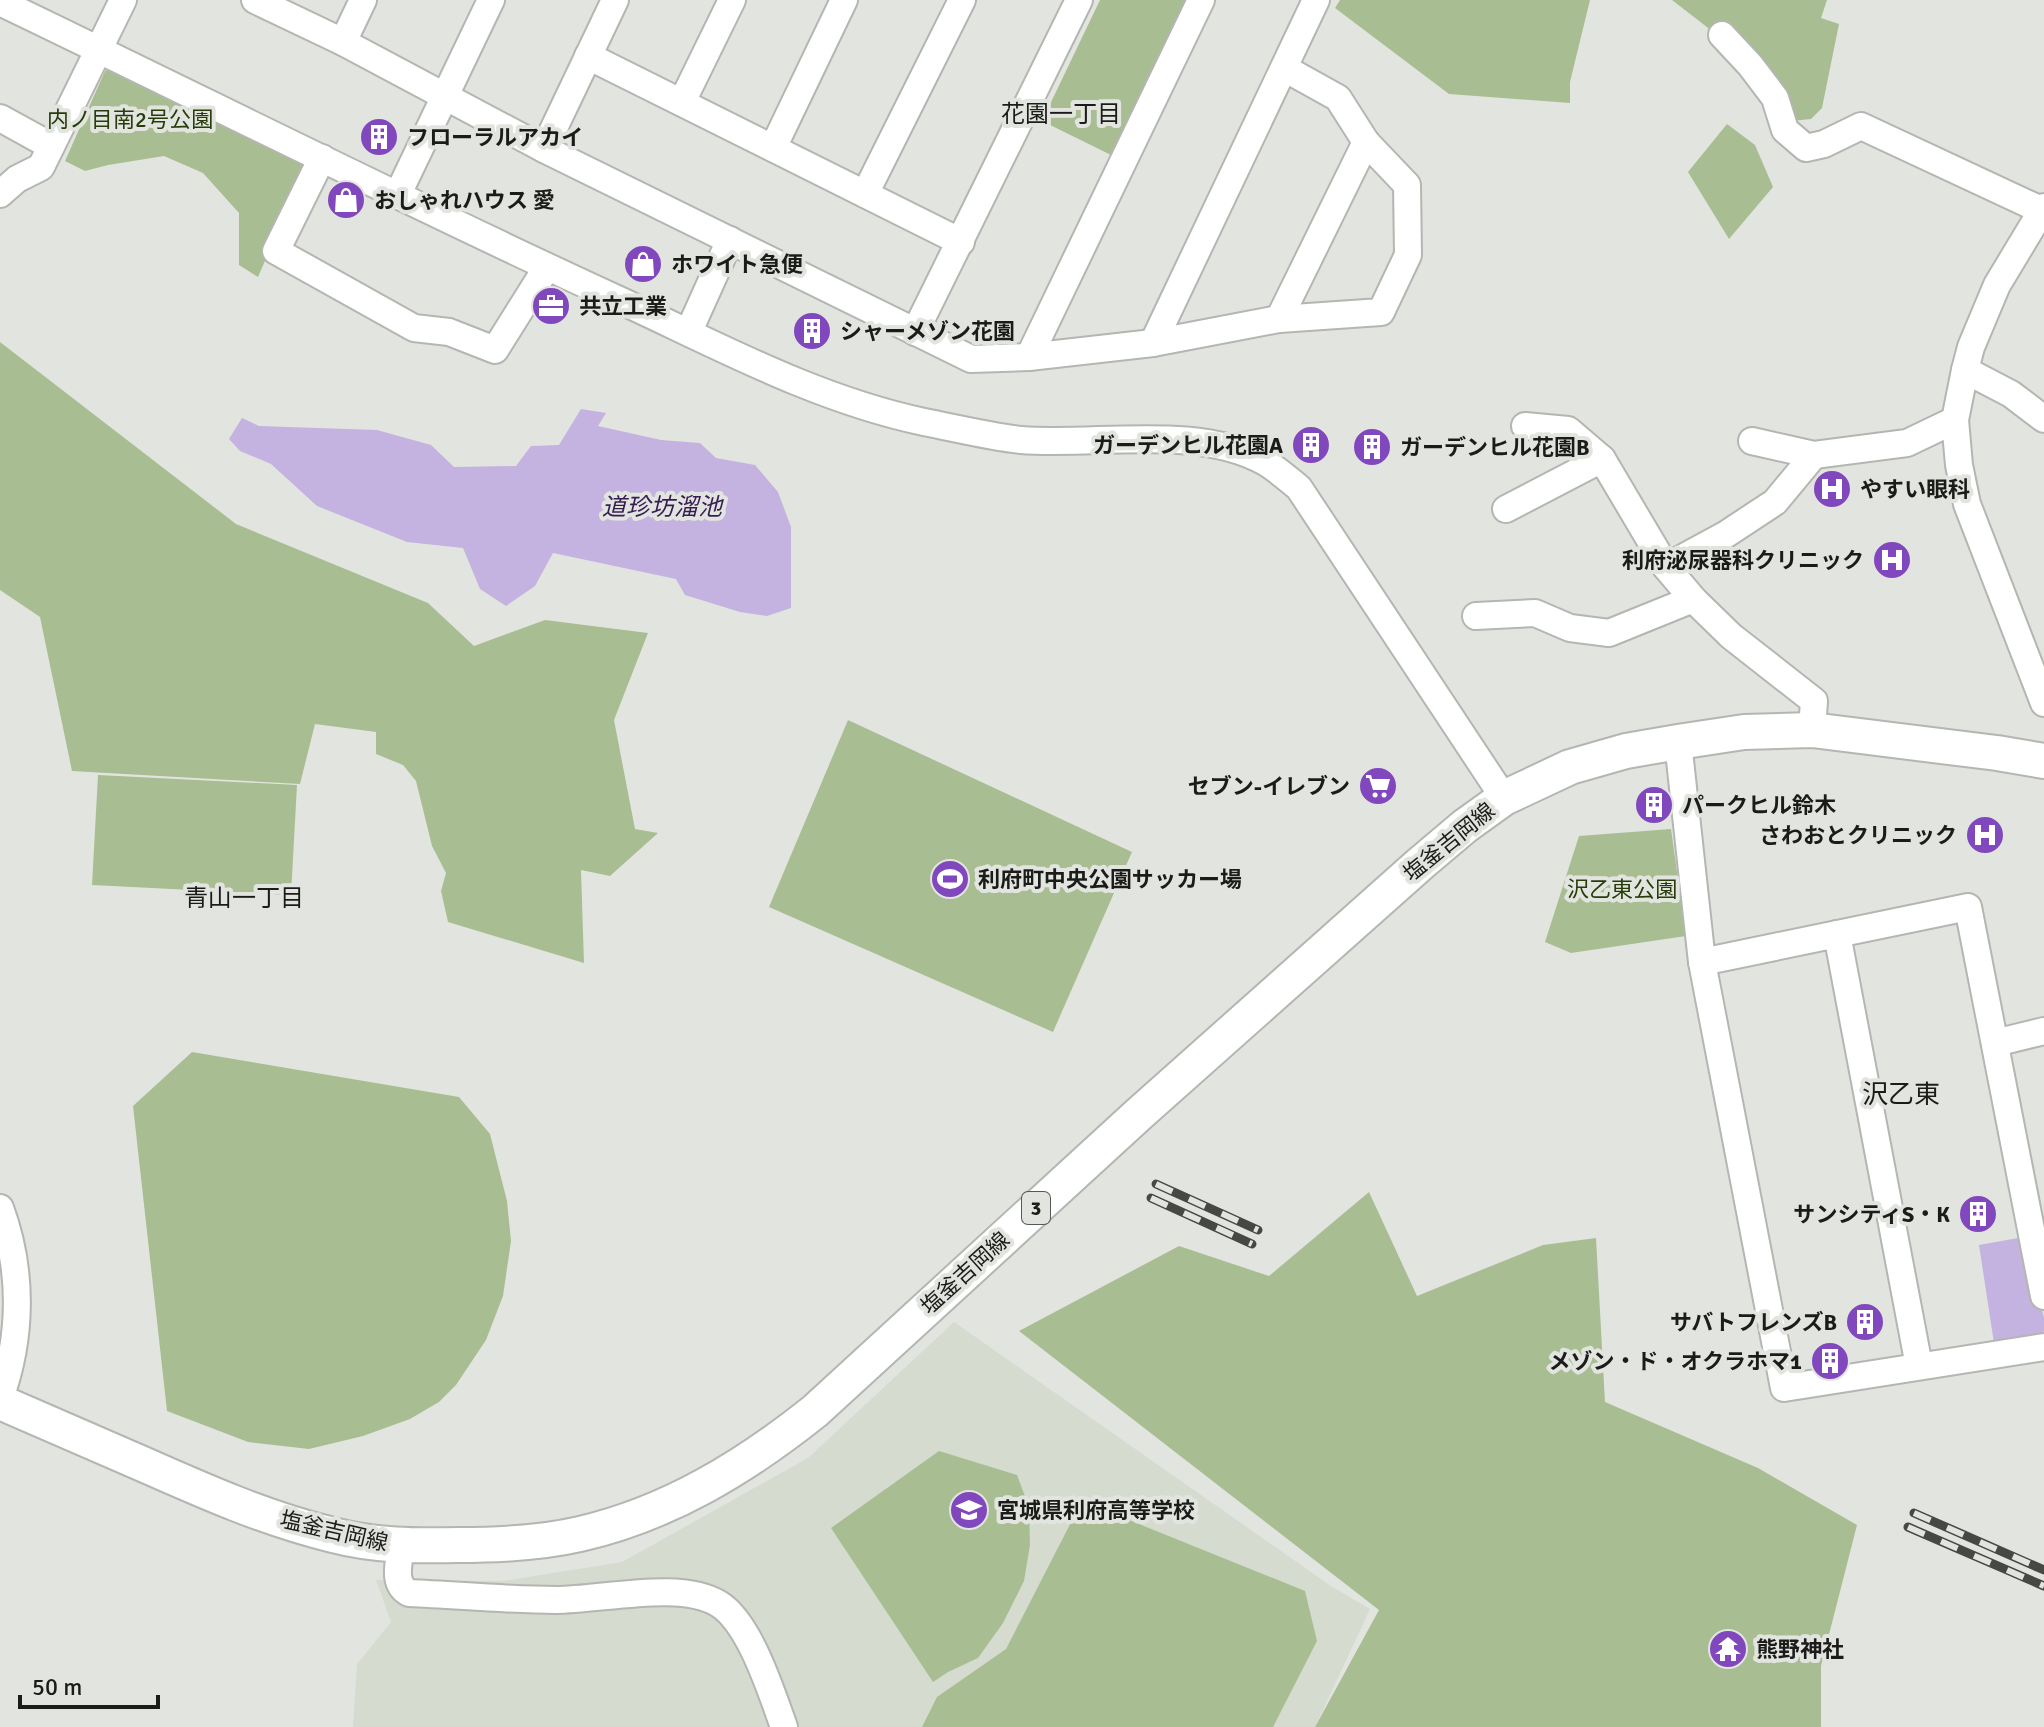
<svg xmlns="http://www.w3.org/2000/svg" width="2044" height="1727" font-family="Signika,'Noto Sans JP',sans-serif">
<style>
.built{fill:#d5dbcf}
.green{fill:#a8be92}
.water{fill:#c4b2e0}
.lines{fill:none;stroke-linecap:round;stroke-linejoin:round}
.minor-casing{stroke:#b3b6b1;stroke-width:30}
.major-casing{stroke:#b3b6b1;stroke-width:38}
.minor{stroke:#fff;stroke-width:26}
.major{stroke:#fff;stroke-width:34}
.rail-casing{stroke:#474845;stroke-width:9}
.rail{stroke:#e2e5df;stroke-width:6;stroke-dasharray:18;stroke-linecap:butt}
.labels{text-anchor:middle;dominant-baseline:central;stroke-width:8;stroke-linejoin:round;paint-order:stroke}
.shield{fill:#e2e5df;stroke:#575855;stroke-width:2}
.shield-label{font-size:20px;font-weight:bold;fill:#1b1c1a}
.park-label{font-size:22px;fill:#283c0a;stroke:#e2e5df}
.poi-label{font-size:22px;font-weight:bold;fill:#1b1c1a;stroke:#e2e5df;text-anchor:start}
.street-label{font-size:22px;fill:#1b1c1a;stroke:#e2e5df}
.neighbourhood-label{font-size:24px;fill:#1b1c1a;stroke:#e2e5df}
.water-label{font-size:24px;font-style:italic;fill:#361c53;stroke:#e2e5df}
.quarter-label{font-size:26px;fill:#1b1c1a;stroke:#e2e5df}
</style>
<rect width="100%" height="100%" fill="#e2e5df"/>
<!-- built -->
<polygon class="built" points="954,1322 1331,1586 1370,1609 1315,1727 353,1727 357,1664 391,1622 376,1580 503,1581 622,1562 808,1458"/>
<!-- green -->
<g class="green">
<polygon points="1100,0 1188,0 1115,157 1042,121"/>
<polygon points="1340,0 1590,0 1570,82 1570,103 1449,94 1335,8"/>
<polygon points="1672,0 1827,0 1821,18 1839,24 1822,108 1811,119 1792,121 1712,31"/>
<polygon points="116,66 308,161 258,277 239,265 239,213 203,173 164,156 108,165 85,171 65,161 105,71"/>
<polygon points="1727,124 1755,145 1773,187 1729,239 1688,172"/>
<polygon points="0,342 236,524 428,603 474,646 545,620 648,633 614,720 635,829 658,833 610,876 581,870 584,963 448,922 441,891 446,873 432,846 416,781 403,765 376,754 376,732 315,724 300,784 72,771 40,617 0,590"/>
<polygon points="848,720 1132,852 1053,1032 769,907"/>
<polygon points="98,775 297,785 291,895 92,885"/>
<polygon points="1671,829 1686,936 1571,953 1545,942 1579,836"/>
<polygon points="192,1052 459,1097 490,1134 507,1201 511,1241 503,1296 486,1340 456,1385 439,1402 410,1419 363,1436 309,1449 248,1442 167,1411 133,1106"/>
<polygon points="1369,1192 1417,1296 1543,1245 1596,1238 1605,1402 1758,1468 1857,1525 1821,1666 1821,1727 1315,1727 1379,1610 1019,1331 1179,1246 1269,1276"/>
<polygon points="939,1451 1017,1475 1029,1507 1030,1545 1024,1581 1003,1623 978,1658 948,1672 933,1682 831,1528"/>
<polygon points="1082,1501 1305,1591 1317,1641 1273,1727 922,1727 937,1697 1006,1649"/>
</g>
<!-- water -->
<g class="water">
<polygon points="581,409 606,413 598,426 661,440 700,443 716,458 755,465 778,492 791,527 791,608 767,616 740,612 685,595 676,579 553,553 535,586 506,606 480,589 463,548 407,542 317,506 271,464 240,451 229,439 242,418 259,426 377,430 431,445 454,467 516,466 531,446 559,445"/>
<polygon points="2024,1237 2044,1318 2044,1331 2039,1337 1994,1343 1979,1245"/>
</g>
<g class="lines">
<!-- minor casing -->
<g class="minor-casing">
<g id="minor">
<polyline points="255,0 343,42 544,149 971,359 1029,357 1153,343 1279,319 1381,312 1408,255 1407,185 1366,142 1338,98 1284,68"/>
<path d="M0,2C206,101 410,204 617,299C717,345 815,399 924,422C955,428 991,437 1021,440C1097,446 1197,424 1265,462C1277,469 1288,479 1299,488L1504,798"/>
<polyline points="1722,35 1750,65 1775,98 1785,130 1806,148 1824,144 1861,126 2041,210"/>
<polyline points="343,42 363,0"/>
<polyline points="588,56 961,242"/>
<polyline points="682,102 732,0"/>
<polyline points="0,118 51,146"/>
<polyline points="773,148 844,0"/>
<polyline points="544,149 615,0"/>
<polyline points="322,158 276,251 414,328 449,332 495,350 547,267"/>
<polyline points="0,194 17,179 41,167 123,0"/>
<polyline points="398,194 491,0"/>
<polyline points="865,194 962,0"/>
<polyline points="2044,207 1997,285 1971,347 1965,370 1955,420 1959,465 1967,504 2044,703"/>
<polyline points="1279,319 1366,142"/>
<polyline points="689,331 730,240"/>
<polyline points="915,332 1079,0"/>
<polyline points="1153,343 1316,0"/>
<polyline points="1029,357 1201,0"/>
<polyline points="1965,370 2011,394 2044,419"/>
<polyline points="1525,426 1568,430 1602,459 1666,567 1693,599 1731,636 1814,701 1812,730"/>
<polyline points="1752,441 1814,455 1907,443 1955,420"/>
<polyline points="1506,509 1602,459"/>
<polyline points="1666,567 1725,535 1775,502 1814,455"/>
<polyline points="1476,616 1535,613 1570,628 1609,633 1693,599"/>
<polyline points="1678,742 1702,962 1784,1388 2044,1347"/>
<polyline points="1837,934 1919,1366"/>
<polyline points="1702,962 1968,907 2044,1296"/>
<polyline points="1995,1043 2044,1031"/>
<path d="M0,1208C23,1270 22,1337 0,1398"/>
<path d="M401,1546C399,1563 392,1584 409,1593C458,1595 507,1600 556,1600C602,1600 681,1580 719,1604C750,1623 772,1694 784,1727"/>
</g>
</g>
<!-- major casing -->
<g class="major-casing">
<path id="major" d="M0,1402C48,1423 96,1444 145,1465C206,1492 267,1519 333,1535C375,1546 416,1546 459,1545C499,1545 541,1543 580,1534C668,1514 745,1467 815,1411L1139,1114L1420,864L1465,826L1504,798L1570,767L1626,751L1678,742L1744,732L1812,730L1997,753L2044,761"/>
</g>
<!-- minor -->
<use href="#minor" class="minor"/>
<!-- major -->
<use href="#major" class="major"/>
<!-- rail casing -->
<g class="rail-casing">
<g id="rail">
<polyline points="1156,1184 1258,1230"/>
<polyline points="1151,1198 1252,1244"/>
<polyline points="1914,1513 2044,1570"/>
<polyline points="1908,1527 2044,1586"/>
</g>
</g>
<!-- rail -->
<use href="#rail" class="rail"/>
</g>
<!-- icons -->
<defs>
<g id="building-disc" transform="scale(2)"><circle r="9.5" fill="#8148be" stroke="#e2e5df"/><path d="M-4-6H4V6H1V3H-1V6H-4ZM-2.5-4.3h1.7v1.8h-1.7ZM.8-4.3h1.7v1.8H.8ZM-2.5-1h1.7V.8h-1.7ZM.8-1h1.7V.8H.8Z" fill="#fff"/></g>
<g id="shop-disc" transform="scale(2)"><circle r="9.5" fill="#8148be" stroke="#e2e5df"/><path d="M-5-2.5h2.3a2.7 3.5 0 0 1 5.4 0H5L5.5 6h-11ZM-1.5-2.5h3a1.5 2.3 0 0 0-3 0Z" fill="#fff"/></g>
<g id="office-disc" transform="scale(2)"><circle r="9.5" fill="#8148be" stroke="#e2e5df"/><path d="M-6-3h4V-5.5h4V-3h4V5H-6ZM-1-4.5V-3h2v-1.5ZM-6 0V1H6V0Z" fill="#fff"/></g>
<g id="hospital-disc" transform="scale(2)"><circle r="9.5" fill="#8148be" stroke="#e2e5df"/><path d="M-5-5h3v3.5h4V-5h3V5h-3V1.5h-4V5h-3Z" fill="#fff"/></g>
<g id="supermarket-disc" transform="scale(2)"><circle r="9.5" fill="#8148be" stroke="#e2e5df"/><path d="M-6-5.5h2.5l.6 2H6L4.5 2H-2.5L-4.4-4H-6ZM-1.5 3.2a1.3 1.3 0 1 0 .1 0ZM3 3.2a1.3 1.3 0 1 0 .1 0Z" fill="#fff"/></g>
<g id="stadium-disc" transform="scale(2)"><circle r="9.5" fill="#8148be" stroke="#e2e5df"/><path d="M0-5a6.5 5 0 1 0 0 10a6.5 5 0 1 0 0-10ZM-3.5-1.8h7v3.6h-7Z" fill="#fff"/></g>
<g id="school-disc" transform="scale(2)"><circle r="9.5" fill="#8148be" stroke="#e2e5df"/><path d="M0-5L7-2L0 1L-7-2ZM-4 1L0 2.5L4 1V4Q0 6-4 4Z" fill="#fff"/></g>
<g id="temple-disc" transform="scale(2)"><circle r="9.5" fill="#8148be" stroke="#e2e5df"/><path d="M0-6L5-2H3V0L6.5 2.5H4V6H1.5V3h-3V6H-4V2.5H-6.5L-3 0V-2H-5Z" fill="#fff"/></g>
</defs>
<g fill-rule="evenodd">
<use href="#building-disc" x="379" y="137"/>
<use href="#shop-disc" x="346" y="200"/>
<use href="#shop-disc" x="643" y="264"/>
<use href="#office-disc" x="551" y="306"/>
<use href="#building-disc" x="812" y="331"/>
<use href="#building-disc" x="1311" y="445"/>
<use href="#building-disc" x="1372" y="447"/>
<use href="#hospital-disc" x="1832" y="489"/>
<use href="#hospital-disc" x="1892" y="560"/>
<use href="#supermarket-disc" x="1378" y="786"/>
<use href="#building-disc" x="1654" y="805"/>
<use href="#hospital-disc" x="1985" y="835"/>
<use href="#stadium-disc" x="950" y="879"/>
<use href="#building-disc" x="1978" y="1214"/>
<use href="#building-disc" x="1865" y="1322"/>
<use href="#building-disc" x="1830" y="1361"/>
<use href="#school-disc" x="969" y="1510"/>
<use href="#temple-disc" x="1728" y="1649"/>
</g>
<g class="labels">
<!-- shield labels -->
<rect class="shield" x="1022" y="1192" width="28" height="32" rx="6"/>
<g class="shield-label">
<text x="1036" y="1208">3</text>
</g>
<!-- park labels -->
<g class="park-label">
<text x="130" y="119">内ノ目南2号公園</text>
<text x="1622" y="889">沢乙東公園</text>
</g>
<!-- poi labels -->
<g class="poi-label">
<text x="407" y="137">フローラルアカイ</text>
<text x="374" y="200">おしゃれハウス 愛</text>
<text x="671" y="264">ホワイト急便</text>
<text x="579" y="306">共立工業</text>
<text x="840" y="331">シャーメゾン花園</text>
<text x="1283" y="445" text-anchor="end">ガーデンヒル花園A</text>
<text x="1400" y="447">ガーデンヒル花園B</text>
<text x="1860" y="489">やすい眼科</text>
<text x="1864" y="560" text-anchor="end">利府泌尿器科クリニック</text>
<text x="1350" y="786" text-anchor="end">セブン-イレブン</text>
<text x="1682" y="805">パークヒル鈴木</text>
<text x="1957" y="835" text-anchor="end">さわおとクリニック</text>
<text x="978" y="879">利府町中央公園サッカー場</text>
<text x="1950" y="1214" text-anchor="end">サンシティS・K</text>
<text x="1837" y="1322" text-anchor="end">サバトフレンズB</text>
<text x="1802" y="1361" text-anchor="end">メゾン・ド・オクラホマ1</text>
<text x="997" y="1510">宮城県利府高等学校</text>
<text x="1756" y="1649">熊野神社</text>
</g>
<!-- street labels -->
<g class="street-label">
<text transform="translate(1449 842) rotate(-39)">塩釜吉岡線</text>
<text transform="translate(965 1273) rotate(-42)">塩釜吉岡線</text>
<text transform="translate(334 1531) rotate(13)">塩釜吉岡線</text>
</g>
<!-- neighbourhood labels -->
<g class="neighbourhood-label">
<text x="1061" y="114">花園一丁目</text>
<text x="244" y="898">青山一丁目</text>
</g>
<!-- water labels -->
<g class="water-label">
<text x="662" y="507">道珍坊溜池</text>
</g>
<!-- quarter labels -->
<g class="quarter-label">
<text x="1901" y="1095">沢乙東</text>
</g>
</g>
<!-- scale -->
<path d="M20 1695v12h138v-12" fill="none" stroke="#1b1c1a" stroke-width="4"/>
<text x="32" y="1695" font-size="24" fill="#1b1c1a" stroke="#e2e5df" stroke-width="6" paint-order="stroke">50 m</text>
</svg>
